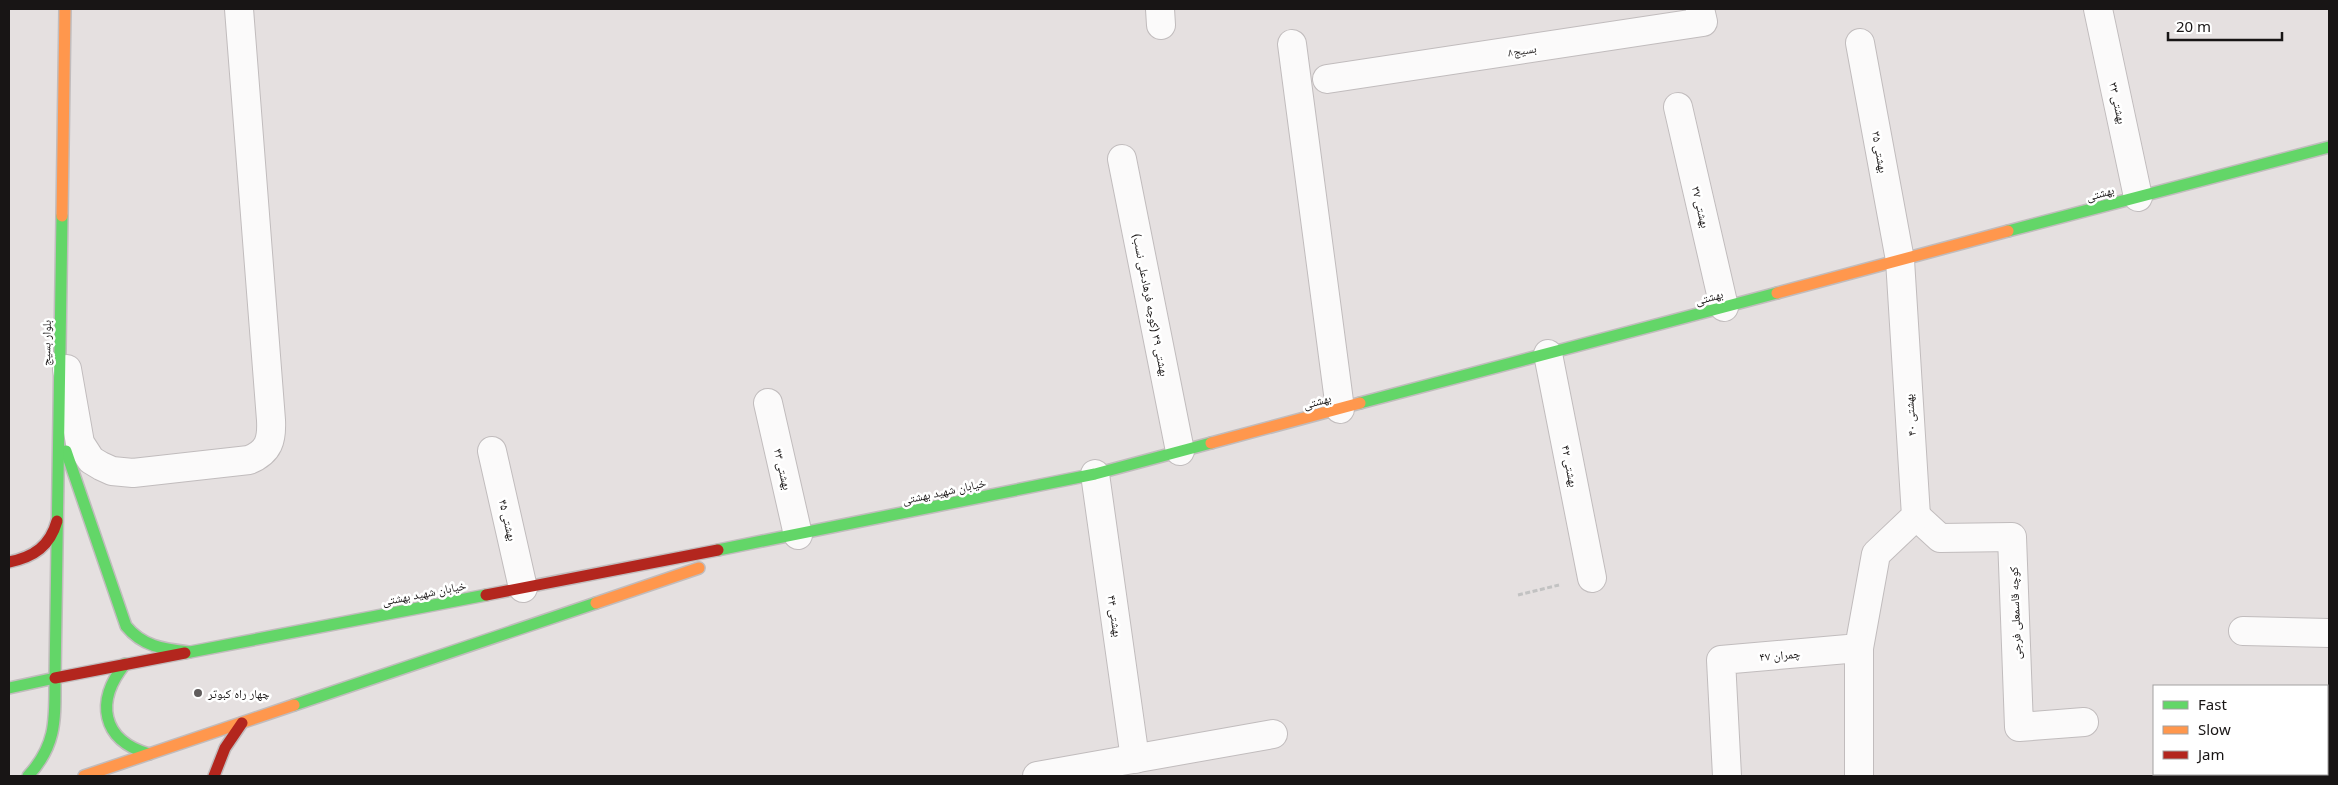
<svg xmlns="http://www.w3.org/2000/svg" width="2338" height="785" font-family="'Noto Sans','Noto Naskh Arabic',sans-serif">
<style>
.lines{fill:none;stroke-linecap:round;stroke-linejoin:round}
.street-casing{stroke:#c1bcbd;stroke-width:30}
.fast-casing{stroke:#c1bcbd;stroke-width:14}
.slow-casing{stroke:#c1bcbd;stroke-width:14}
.jam-casing{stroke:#c1bcbd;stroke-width:14}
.path{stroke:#c2c2c2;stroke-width:3;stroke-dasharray:5 2.5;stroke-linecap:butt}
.street{stroke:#fbfafa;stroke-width:28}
.fast{stroke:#63d668;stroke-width:11}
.slow{stroke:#ff974d;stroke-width:11}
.jam{stroke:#b3261e;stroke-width:11}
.poi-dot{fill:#605c5c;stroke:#fff;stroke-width:2}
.labels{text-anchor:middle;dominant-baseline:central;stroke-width:5;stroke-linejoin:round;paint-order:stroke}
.street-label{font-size:12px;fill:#181515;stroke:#fff}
.poi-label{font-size:12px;fill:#181515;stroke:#fff;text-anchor:start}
</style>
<rect width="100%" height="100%" fill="#e5e0e0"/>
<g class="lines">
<!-- street casing -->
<g class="street-casing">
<g id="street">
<polyline points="1160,9 1161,25"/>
<polyline points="2098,9 2138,197"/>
<polyline points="1292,44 1340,409"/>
<polyline points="1327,79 1703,22 1700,9"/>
<polyline points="1678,107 1724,307"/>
<polyline points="1122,159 1180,451"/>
<polyline points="1548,354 1592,578"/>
<path d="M67,369L80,443L91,460L101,466L112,471L133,473L249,460C269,452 272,440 271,420L239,9"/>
<polyline points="768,403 798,535"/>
<polyline points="492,451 523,588"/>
<polyline points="1095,474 1135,759"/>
<polyline points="1916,516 1940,538 2012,537 2019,727 2084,722"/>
<polyline points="2243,631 2329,633"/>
<polyline points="1037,776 1273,734"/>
<polyline points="1727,776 1721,660 1859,648 1876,554 1916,516 1900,260 1860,43"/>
<polyline points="1859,776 1859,648"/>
</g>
</g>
<!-- fast casing -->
<g class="fast-casing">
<g id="fast">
<polyline points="2008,231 2329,147"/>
<polyline points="1360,403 1777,293"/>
<path d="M66,451L126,626C143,647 164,649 189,652"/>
<polyline points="718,550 1095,474 1211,443"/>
<polyline points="185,653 486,595"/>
<path d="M125,664C95,701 101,740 149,754"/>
<polyline points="55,678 62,216"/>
<path d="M9,688L55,678C55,719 57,745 28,776"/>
<polyline points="294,705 596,603"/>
</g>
</g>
<!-- slow casing -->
<g class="slow-casing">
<g id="slow">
<polyline points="62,216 65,9"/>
<polyline points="1777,293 2008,231"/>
<polyline points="1211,443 1360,403"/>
<polyline points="596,603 699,568"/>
<polyline points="84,776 294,705"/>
</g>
</g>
<!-- jam casing -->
<g class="jam-casing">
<g id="jam">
<path d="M9,562C34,557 50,546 57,521"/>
<polyline points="486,595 718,550"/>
<polyline points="55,678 185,653"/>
<polyline points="214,776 225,748 242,723"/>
</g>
</g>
<!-- path -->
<polyline class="path" points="1518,595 1559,585"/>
<!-- street -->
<use href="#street" class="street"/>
<!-- fast -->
<use href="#fast" class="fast"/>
<!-- slow -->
<use href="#slow" class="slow"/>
<!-- jam -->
<use href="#jam" class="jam"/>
</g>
<!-- markers -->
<circle class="poi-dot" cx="198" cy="693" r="5"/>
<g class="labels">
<!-- street labels -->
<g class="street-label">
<text transform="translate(1522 50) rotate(-9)">بسیج۸</text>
<text transform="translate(2118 103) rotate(78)">بهشتی ۳۳</text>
<text transform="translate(1880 152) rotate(80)">بهشتی ۳۵</text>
<text transform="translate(2100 193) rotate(-15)">بهشتی</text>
<text transform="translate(1701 207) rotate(77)">بهشتی ۳۷</text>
<text transform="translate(1709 297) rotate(-15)">بهشتی</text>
<text transform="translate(1151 305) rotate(79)">بهشتی ۳۹ (کوچه فرهادعلی نسب)</text>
<text transform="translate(46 343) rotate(-89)">بلوار بسیج</text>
<text transform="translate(1317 401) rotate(-15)">بهشتی</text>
<text transform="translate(1910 415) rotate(-94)">بهشتی ۴۰</text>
<text transform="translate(1570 466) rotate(79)">بهشتی ۴۲</text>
<text transform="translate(783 469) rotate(77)">بهشتی ۴۳</text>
<text transform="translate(944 491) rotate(-12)">خیابان شهید بهشتی</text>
<text transform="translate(508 520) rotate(77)">بهشتی ۴۵</text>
<text transform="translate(424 593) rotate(-11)">خیابان شهید بهشتی</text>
<text transform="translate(2015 613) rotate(-92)">کوچه قاسمعلی فرجی</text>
<text transform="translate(1115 616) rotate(82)">بهشتی ۴۴</text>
<text transform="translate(1780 655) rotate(-5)">چمران ۴۷</text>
</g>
<!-- poi labels -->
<g class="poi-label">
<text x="208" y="693">چهار راه کبوتر</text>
</g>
</g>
<!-- border -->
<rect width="2338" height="785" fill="none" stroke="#181515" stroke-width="20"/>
<!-- legend -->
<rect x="2153" y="685" width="175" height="90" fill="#ffffff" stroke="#a3a1a1"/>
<rect x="2163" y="701" width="25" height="8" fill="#63d668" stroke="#a3a1a1"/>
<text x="2198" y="710" font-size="15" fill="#181515">Fast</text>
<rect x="2163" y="726" width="25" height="8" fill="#ff974d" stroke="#a3a1a1"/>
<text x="2198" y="735" font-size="15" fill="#181515">Slow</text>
<rect x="2163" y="751" width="25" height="8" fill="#b3261e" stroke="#a3a1a1"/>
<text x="2198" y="760" font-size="15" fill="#181515">Jam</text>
<!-- scale -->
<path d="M2168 32v8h114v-8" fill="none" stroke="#181515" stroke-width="2.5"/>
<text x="2176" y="32" font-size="15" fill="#181515" stroke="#ffffff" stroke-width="4" paint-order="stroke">20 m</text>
</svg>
